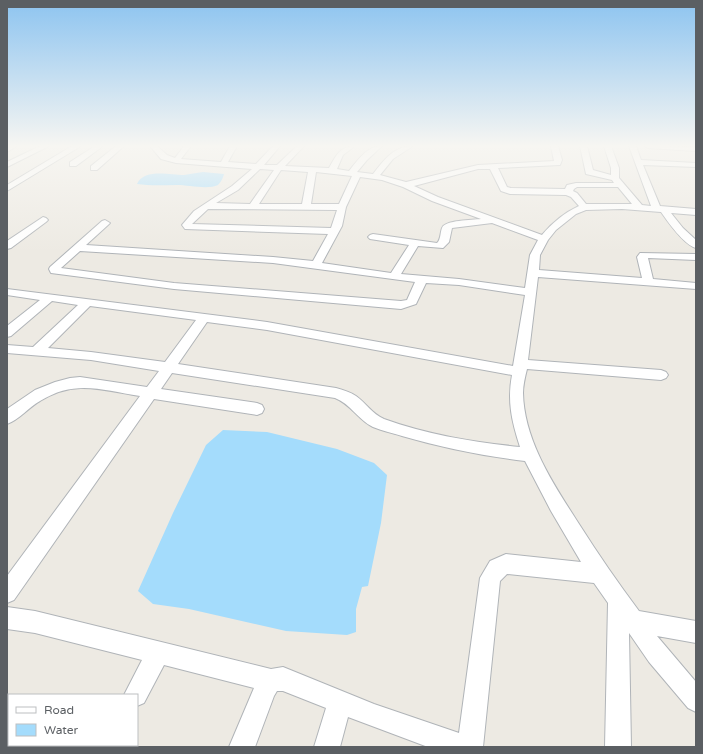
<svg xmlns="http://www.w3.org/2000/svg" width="703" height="754" font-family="'Varela Round',sans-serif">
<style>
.water{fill:#a4dcfc}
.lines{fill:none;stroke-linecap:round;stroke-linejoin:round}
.street-casing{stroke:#b0b4b8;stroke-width:2}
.street{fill:#fff;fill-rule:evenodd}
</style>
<rect width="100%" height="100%" fill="#edeae3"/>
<!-- water -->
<g class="water">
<path d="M203,172L224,174C223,178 221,182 218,185C208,190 188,185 177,185C163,185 151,186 137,184C144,168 170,175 184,175C190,174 196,173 203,172Z"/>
<polygon points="223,430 267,432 337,449 374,463 387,475 381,523 368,586 362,587 356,609 356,632 347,635 286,631 189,609 153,604 138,591 173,513 206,445"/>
</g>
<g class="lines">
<!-- street casing -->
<g class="street-casing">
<g id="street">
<polygon points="8,146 17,146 7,152"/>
<polygon points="40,146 49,146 7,167 7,162"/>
<polygon points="72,146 81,146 7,191 7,185"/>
<polygon points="95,146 103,146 76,166 70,166 70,162"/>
<polygon points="116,146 124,146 97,170 91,170 91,166"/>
<path d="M150,146H157L167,155L175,158L184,146H191L181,159L221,162L230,146H237L228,162L256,164L273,146H280L264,165H277L297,146H304L285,166L329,168C336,156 340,146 355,146L343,155L337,169L349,171C358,160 367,146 382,146L367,160L357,172L373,174C384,160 394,146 413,146L393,159L380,175L406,182L478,165L554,161L551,146H558L562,160L560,165L498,168L507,187L511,188L565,189L567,185L576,183H614L612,180L586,174L580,146H587L593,170L611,175V168L604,146H611L619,168V178L642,205L651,206L629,146H636L641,160L696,163V167L643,165L660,206L696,209V215L671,213L683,228L696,240V248C684,245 668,222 661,212L622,209L586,210L576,214L556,230L548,240L540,255L539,270L642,278L637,257L640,253L696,254V260L648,258L653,279L696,283V289L538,277L528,360L661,370L666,372L668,375L666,378L661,380L527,369C525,377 523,385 523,393C524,441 554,485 579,524C598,554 618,583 639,611L696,621V643L657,636L696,682V712L688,708L649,662L629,633L631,747H605L608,603L594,583L507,574L500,581L483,747H428L348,717L340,747H314L326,708L283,691H277L274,696L255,747H229L254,688L164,665L144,703L137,706V695H124L142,660L35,633L7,629V607L35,611L271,669L283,667L374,704L459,733L480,578L490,561L506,554L581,562L551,511L525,461C483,456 443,448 402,436C393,433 383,431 373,427C358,420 351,404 335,398L172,373L161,389L257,403L262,405L264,409L262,413L257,415L154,399L14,600L7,603V576L140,396C102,390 75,379 40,401C29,407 19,420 7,424V409L35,390L55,382L70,378L80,377L147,387L159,371L91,360L7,353V345L33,347L78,305L52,301L11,336L7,337V326L40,300L7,295V289L267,322L513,366L525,295L459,285L426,283L416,304L401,309L174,289L51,273L49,269L50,267L102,221L105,220L110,223L108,225L86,245L273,257L313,261L328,234L185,229L182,225L194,211L232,186L252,169L176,163L161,159ZM260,169L274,170L250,204L216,203L238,190ZM478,169H490L501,191L510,194L566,195L571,197L579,206C564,213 552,223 542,235L438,197L414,186ZM281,170L308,172L302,204H259ZM316,172L352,176L339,204H311ZM360,177L382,180L403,187L432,201L481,219C472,220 445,220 442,228C440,233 441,239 437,243L373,234L370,235L368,237L370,239L409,245L391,273L322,263L342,226L346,207ZM577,187H618L632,204H586L577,193L573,191L574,189ZM208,209L337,210L331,228L192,224ZM492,223L538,240L530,255L525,288L459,279L401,274L418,246L443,248L449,242L452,228ZM80,251L273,263L415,282L407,300L401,301L174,283L61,268ZM90,306L196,320L165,362L91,352L48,348ZM207,322L267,330L512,375C507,402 512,422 520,447C474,442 428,435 384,419C372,414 366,403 356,396C350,392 343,390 336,388L178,364Z"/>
<polygon points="645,146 696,147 696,151 648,148"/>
<polygon points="43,217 46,218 48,220 46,222 11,248 7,249 7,241"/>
<polygon points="97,745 123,745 122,747 96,747"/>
</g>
</g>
<!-- street -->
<use href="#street" class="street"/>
</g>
<!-- sky -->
<linearGradient id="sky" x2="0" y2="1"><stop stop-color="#8dc4f0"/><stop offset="0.58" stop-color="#f7f6f2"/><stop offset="1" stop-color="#f7f6f2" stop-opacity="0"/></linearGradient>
<rect width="703" height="252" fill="url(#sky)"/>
<!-- border -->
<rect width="703" height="754" fill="none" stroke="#5b5f63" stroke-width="16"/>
<!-- legend -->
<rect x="8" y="694" width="130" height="52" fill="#ffffff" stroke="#bdbfc1"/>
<rect x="16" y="707" width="20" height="6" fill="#ffffff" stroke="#bdbfc1"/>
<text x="44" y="714" font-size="12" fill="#5b5f63">Road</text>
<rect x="16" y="724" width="20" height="12" fill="#a4dcfc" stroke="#bdbfc1"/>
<text x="44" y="734" font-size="12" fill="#5b5f63">Water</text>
</svg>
